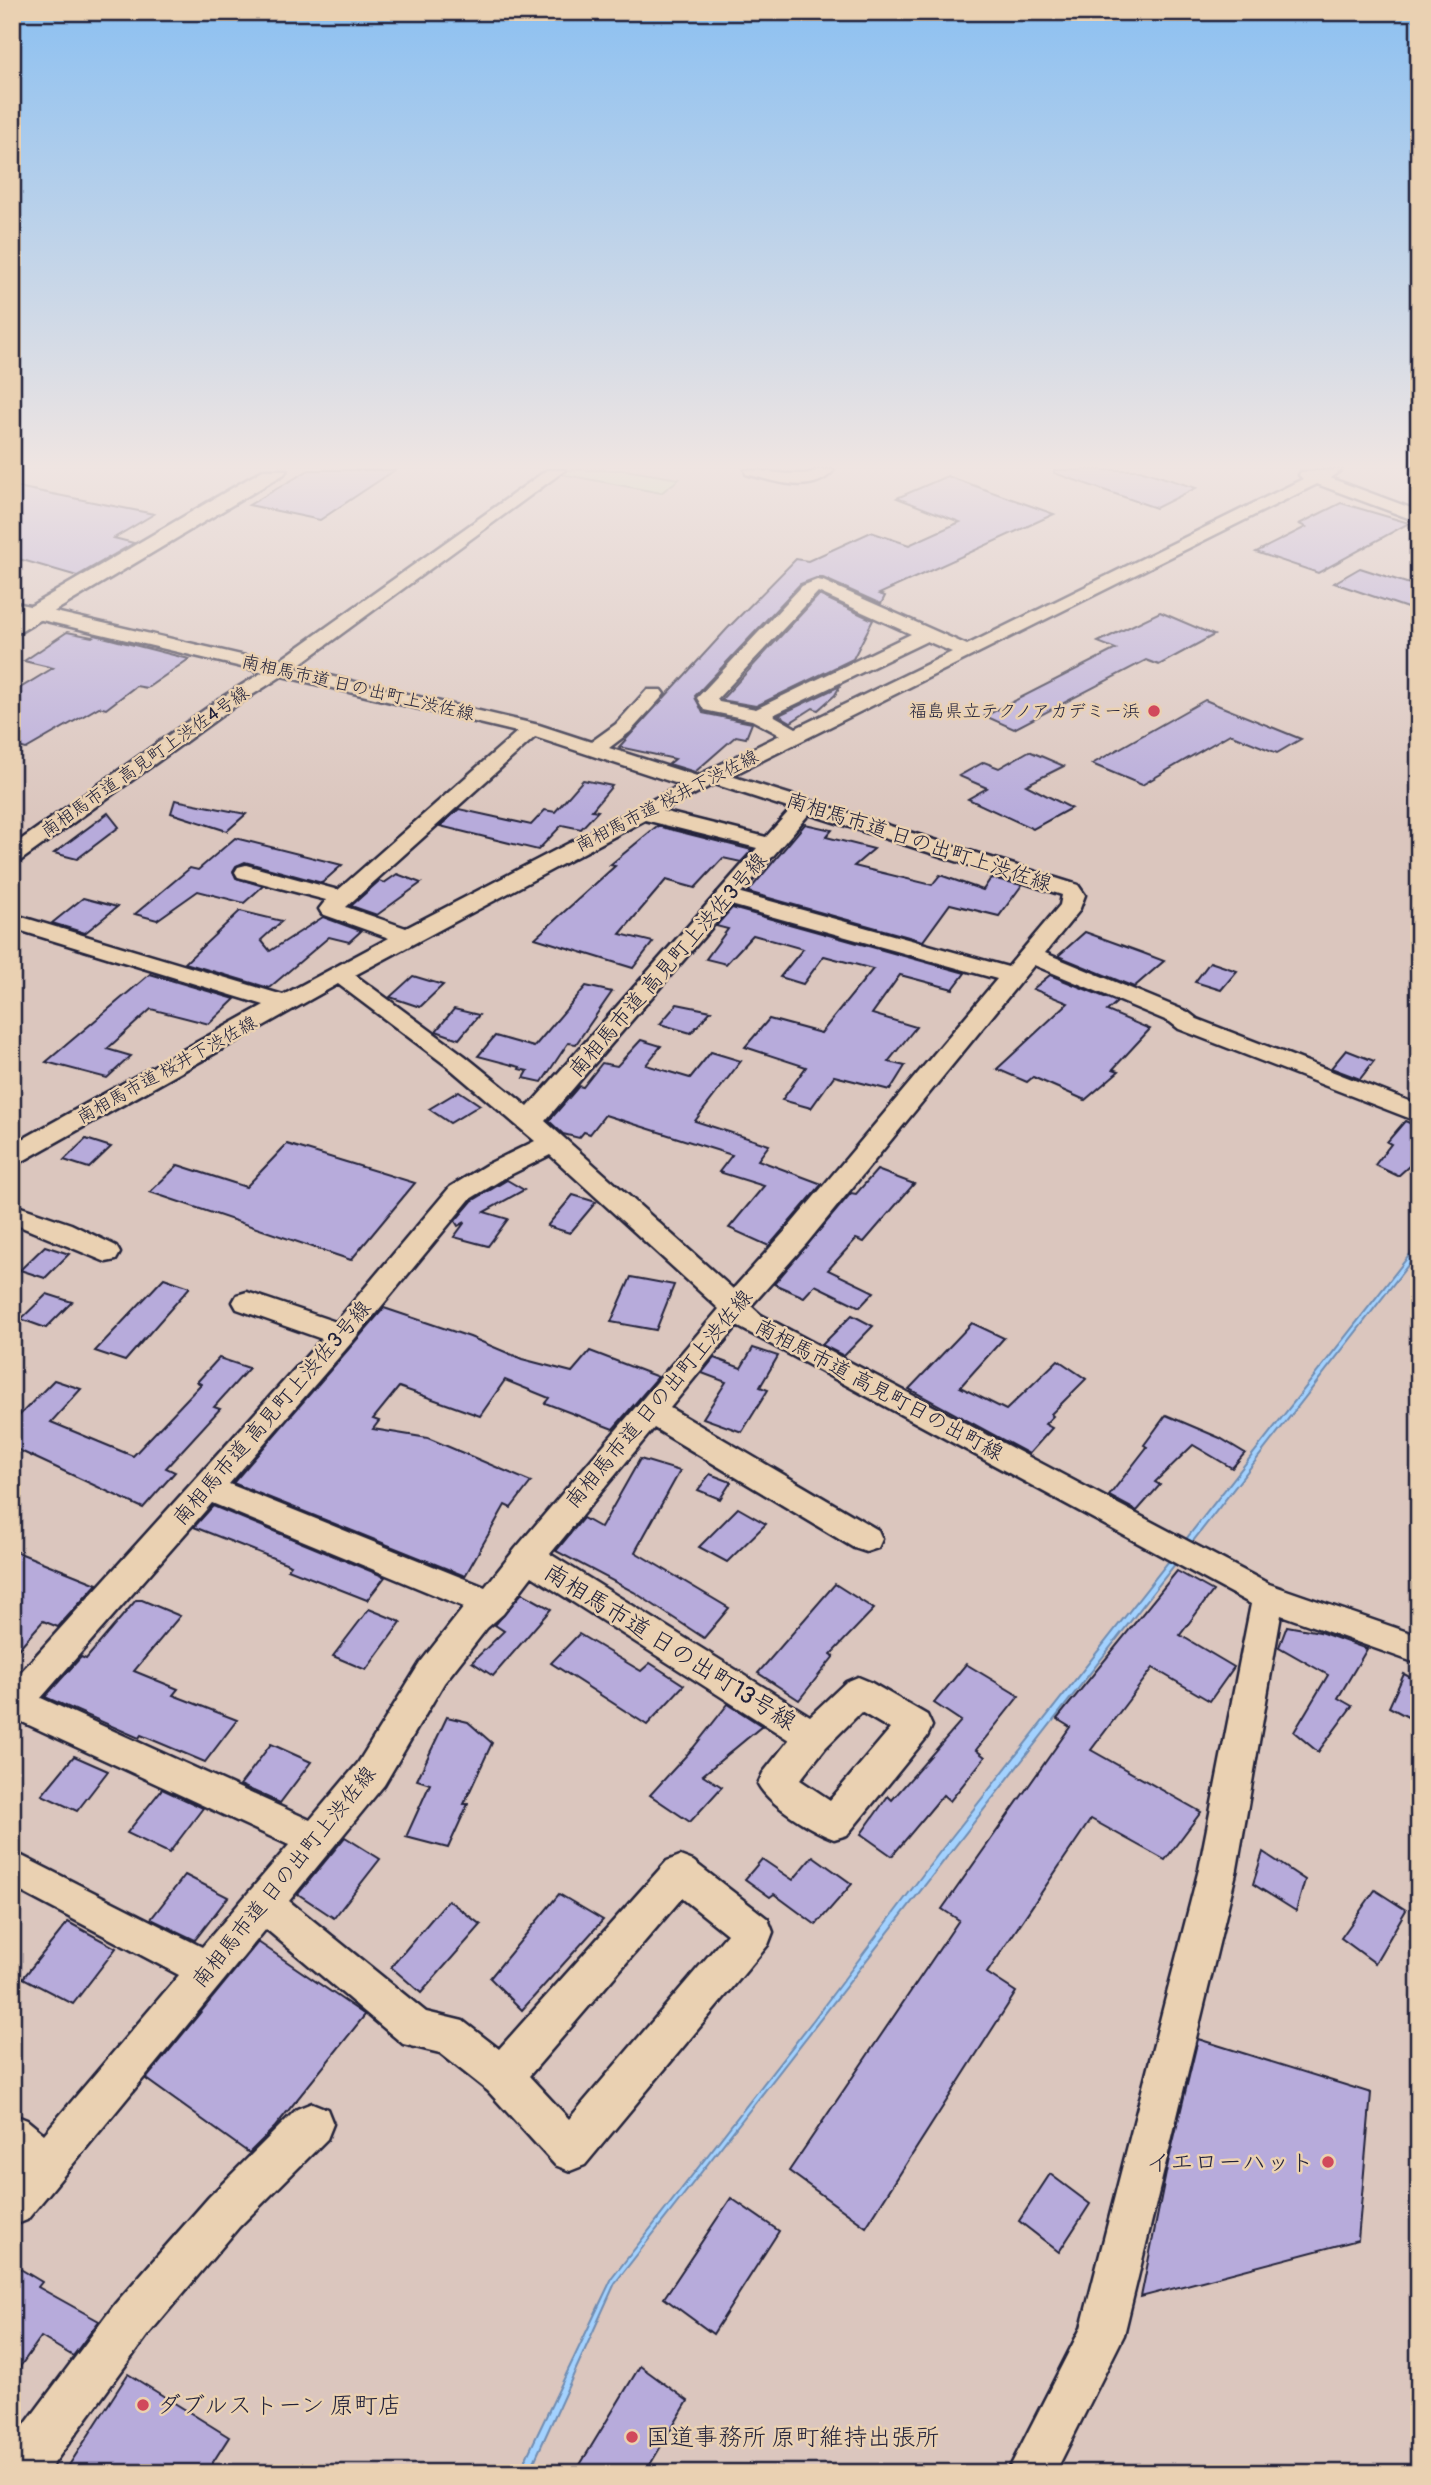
<svg xmlns="http://www.w3.org/2000/svg" width="1431" height="2485" font-family="Pangolin,'Klee One',sans-serif">
<style>
.green{fill:#bce9a7;stroke:#6f8671;stroke-width:2}
.water{fill:#a3d2ff;stroke:#6f8cb1;stroke-width:2}
.building{fill:#b7abdb;stroke:#22223b;stroke-width:2}
.lines{fill:none;stroke-linecap:round;stroke-linejoin:round}
.minor-casing{stroke:#22223b;stroke-width:5}
.major-casing{stroke:#22223b;stroke-width:5}
.minor{fill:#ead1b2;fill-rule:evenodd}
.major{fill:#ead1b2;fill-rule:evenodd}
.poi-dot{fill:#d1495b;stroke:#ead1b2;stroke-width:2.5}
.labels{text-anchor:middle;dominant-baseline:central;stroke-width:5;stroke-linejoin:round;paint-order:stroke}
.far-street-label{font-size:18px;fill:#22223b;stroke:#ead1b2}
.far-poi-label{font-size:18px;fill:#22223b;stroke:#ead1b2;text-anchor:end}
.street-label{font-size:21px;fill:#22223b;stroke:#ead1b2}
.near-street-label{font-size:24px;fill:#22223b;stroke:#ead1b2}
.near-poi-label{font-size:24px;fill:#22223b;stroke:#ead1b2;text-anchor:start}
</style>
<rect width="100%" height="100%" fill="#dbc6be"/>
<filter id="ink" filterUnits="userSpaceOnUse"><feTurbulence type="fractalNoise" baseFrequency=".0143" numOctaves="2"/><feDisplacementMap in="SourceGraphic" scale="14" xChannelSelector="R" yChannelSelector="G"/><feConvolveMatrix kernelMatrix="1 2 1 2 8 2 1 2 1" color-interpolation-filters="sRGB"/></filter>
<g filter="url(#ink)">
<!-- green -->
<polygon class="green" points="567,470 625,470 679,479 661,493 561,474"/>
<!-- water -->
<polygon class="water" points="1419,1243 1419,1251 615,2283 529,2473 519,2473 612,2278 814,2019 939,1853"/>
<!-- building -->
<g class="building">
<polygon points="309,470 395,470 320,520 249,505"/>
<polygon points="1054,470 1140,470 1196,488 1156,508 1054,473"/>
<polygon points="947,476 1054,514 879,594 885,596 881,604 823,578 816,578 800,584 695,696 703,713 752,723 746,738 736,736 695,772 669,764 675,759 619,747 727,629 796,559 808,561 871,532 909,545 960,522 897,498"/>
<polygon points="12,486 154,514 114,538 134,543 77,576 12,557"/>
<polygon points="1341,503 1409,523 1318,573 1256,552 1306,527 1299,524"/>
<polygon points="1360,568 1419,587 1419,612 1334,583"/>
<polygon points="819,595 873,620 853,659 756,706 721,700"/>
<polygon points="1160,612 1214,635 1159,665 1146,660 1014,729 985,716 1116,649 1098,642"/>
<polygon points="67,632 92,637 95,635 189,659 147,688 136,686 106,709 99,707 26,749 12,745 12,693 53,668 24,661"/>
<polygon points="840,686 835,695 818,710 813,708 791,722 779,715"/>
<polygon points="1205,700 1301,739 1277,753 1230,734 1142,785 1092,764"/>
<polygon points="1029,751 1064,766 1026,785 1071,808 1033,829 968,799 987,788 959,776 984,762 999,768"/>
<polygon points="583,780 612,786 592,810 598,811 581,829 562,825 538,850 440,826 459,809 531,825 545,810 555,812"/>
<polygon points="175,800 246,814 227,831 171,813"/>
<polygon points="108,813 119,827 77,859 54,853"/>
<polygon points="805,824 832,830 826,837 874,849 854,866 932,885 940,875 983,890 991,878 1022,885 999,916 950,904 923,941 748,892"/>
<polygon points="657,826 752,850 741,862 723,858 695,888 666,880 620,934 653,942 633,968 535,938 615,866 610,865"/>
<polygon points="235,838 342,865 322,883 245,862 236,866 233,871 236,878 263,886 244,903 198,891 157,920 135,914 190,868 198,870"/>
<polygon points="397,874 421,883 377,915 351,906 379,881 384,883"/>
<polygon points="83,898 117,907 85,933 52,923"/>
<polygon points="732,908 965,973 953,989 900,975 872,1014 916,1027 888,1062 905,1066 890,1090 834,1076 811,1108 782,1100 806,1067 745,1047 769,1019 821,1033 873,969 824,956 803,984 780,977 803,949 753,935 726,964 706,959 728,929 716,926"/>
<polygon points="240,911 282,921 261,940 270,951 323,917 361,931 349,942 329,937 269,988 185,963"/>
<polygon points="1085,932 1143,953 1164,961 1134,987 1058,956"/>
<polygon points="1210,962 1237,971 1221,990 1195,982"/>
<polygon points="150,974 235,999 209,1024 151,1009 107,1049 131,1056 107,1078 46,1062"/>
<polygon points="1050,975 1117,1002 1107,1011 1150,1029 1113,1069 1119,1071 1085,1100 1033,1077 1027,1082 997,1069 1068,1003 1033,989"/>
<polygon points="413,976 443,985 420,1007 390,997"/>
<polygon points="586,986 612,992 576,1044 568,1043 542,1082 524,1078 528,1071 519,1069 520,1067 478,1056 495,1036 534,1047"/>
<polygon points="677,1004 711,1011 691,1033 660,1024"/>
<polygon points="454,1009 479,1015 459,1039 436,1031"/>
<polygon points="641,1040 661,1046 646,1065 690,1078 711,1052 741,1061 695,1121 769,1145 758,1160 822,1184 769,1246 729,1228 764,1186 719,1172 732,1155 605,1115 590,1134 584,1132 579,1138 563,1134 549,1121 579,1086 583,1087 602,1063 617,1066"/>
<polygon points="1346,1050 1374,1061 1360,1079 1331,1068"/>
<polygon points="459,1091 480,1105 450,1123 429,1109"/>
<polygon points="1405,1121 1419,1127 1419,1157 1398,1176 1375,1165 1391,1144 1387,1142"/>
<polygon points="86,1139 111,1147 89,1168 64,1160"/>
<polygon points="287,1144 415,1183 351,1260 150,1192 178,1165 246,1187"/>
<polygon points="877,1170 914,1184 864,1242 856,1239 828,1270 874,1292 860,1307 815,1285 804,1297 774,1284 851,1193 856,1194"/>
<polygon points="507,1180 524,1190 484,1212 508,1219 488,1246 454,1237 465,1222 458,1226 455,1221 472,1201"/>
<polygon points="573,1195 596,1202 570,1233 547,1226"/>
<polygon points="45,1246 69,1254 45,1278 20,1270"/>
<polygon points="631,1277 674,1285 656,1330 611,1322"/>
<polygon points="164,1278 190,1287 125,1361 95,1351"/>
<polygon points="47,1294 72,1302 46,1328 21,1319"/>
<polygon points="384,1308 470,1337 522,1359 572,1372 590,1351 658,1377 613,1429 545,1403 549,1398 505,1380 480,1416 399,1387 373,1419 379,1421 373,1429 428,1438 531,1482 511,1508 505,1505 465,1576 233,1483"/>
<polygon points="852,1315 873,1326 844,1356 822,1345"/>
<polygon points="972,1323 1004,1338 960,1387 1006,1410 1058,1360 1086,1379 1051,1414 1053,1416 1045,1424 1052,1428 1029,1454 909,1389"/>
<polygon points="753,1348 778,1356 760,1387 768,1390 742,1432 703,1418 726,1382 702,1373 714,1358 741,1368"/>
<polygon points="219,1358 249,1368 214,1407 220,1409 166,1468 175,1472 143,1508 12,1447 12,1423 54,1380 81,1389 51,1422 133,1456 201,1384 197,1382"/>
<polygon points="1166,1415 1220,1438 1245,1453 1232,1468 1193,1445 1155,1482 1160,1485 1137,1511 1109,1496 1147,1447 1144,1445"/>
<polygon points="640,1459 680,1471 635,1552 729,1608 704,1638 634,1592 556,1551 583,1518 601,1528"/>
<polygon points="710,1474 731,1482 720,1499 698,1490"/>
<polygon points="213,1506 385,1577 367,1600 288,1569 291,1565 194,1527"/>
<polygon points="738,1508 766,1524 727,1562 699,1547"/>
<polygon points="12,1550 97,1584 58,1627 43,1621 12,1656"/>
<polygon points="1177,1571 1213,1591 1180,1635 1234,1667 1210,1701 1153,1668 1091,1750 1201,1812 1165,1860 1091,1819 987,1973 1016,1992 866,2227 789,2171 959,1920 942,1909 1070,1727 1057,1719"/>
<polygon points="835,1584 874,1609 831,1654 834,1656 799,1700 758,1673"/>
<polygon points="522,1593 551,1609 493,1676 472,1662 504,1631 495,1625"/>
<polygon points="136,1600 142,1600 180,1616 134,1671 178,1689 173,1695 237,1720 205,1762 141,1735 139,1738 45,1697 81,1657 86,1659"/>
<polygon points="369,1609 401,1622 366,1670 333,1656"/>
<polygon points="1287,1626 1320,1632 1367,1649 1338,1698 1352,1706 1318,1752 1294,1732 1328,1675 1279,1647"/>
<polygon points="579,1634 641,1671 650,1663 684,1685 647,1725 551,1663"/>
<polygon points="966,1664 1019,1696 976,1750 985,1757 950,1801 943,1795 892,1856 861,1834 888,1796 892,1800 961,1721 934,1703"/>
<polygon points="1404,1674 1419,1682 1419,1723 1389,1707"/>
<polygon points="728,1704 762,1726 703,1775 722,1787 690,1822 650,1795 693,1748"/>
<polygon points="447,1717 468,1722 492,1743 464,1804 468,1804 448,1848 406,1837 430,1784 417,1780"/>
<polygon points="271,1744 311,1762 280,1803 240,1785"/>
<polygon points="74,1756 108,1771 77,1811 42,1795"/>
<polygon points="162,1789 203,1808 169,1853 127,1833"/>
<polygon points="345,1837 380,1859 334,1918 298,1894"/>
<polygon points="1263,1852 1305,1880 1296,1911 1253,1884"/>
<polygon points="813,1856 852,1884 816,1925 774,1894 770,1897 745,1879 762,1859 793,1880"/>
<polygon points="185,1875 228,1897 195,1940 151,1919"/>
<polygon points="1375,1890 1406,1910 1375,1963 1341,1938"/>
<polygon points="559,1894 603,1920 522,2010 490,1978"/>
<polygon points="448,1900 481,1925 421,1993 391,1967"/>
<polygon points="68,1922 116,1948 73,2004 23,1978"/>
<polygon points="258,1942 365,2015 275,2127 249,2153 146,2079"/>
<polygon points="1198,2039 1371,2093 1358,2240 1141,2297 1168,2163"/>
<polygon points="1050,2174 1090,2204 1059,2252 1019,2221"/>
<polygon points="731,2198 779,2231 713,2334 664,2298"/>
<polygon points="12,2264 42,2282 38,2287 99,2321 73,2356 41,2337 12,2378"/>
<polygon points="640,2366 688,2401 645,2473 575,2473"/>
<polygon points="128,2374 229,2437 206,2473 64,2473"/>
</g>
<g class="lines">
<!-- minor casing -->
<g class="minor-casing">
<g id="minor">
<path d="M547,470H565L295,668L539,725L591,742L616,724L647,690H661L664,694L661,698L630,732L609,748L697,776L780,735L752,720L704,710L697,698L802,586L817,580L823,581L967,645L1303,479L1299,475L1301,472L1341,470L1330,478L1419,511V522L1317,484L731,776L1078,885L1085,895L1079,911L1045,953L1188,1012L1197,1019L1419,1105V1122L1179,1029L1170,1022L1034,965L807,1243L751,1306L761,1315L1269,1584L1419,1636V1664L1281,1615L1237,1869L1124,2335L1055,2473H1007L1081,2328L1199,1869L1251,1604L737,1326L670,1408L878,1530L882,1539L878,1548L866,1552L854,1548L654,1428L550,1554L810,1716L846,1682L858,1677L870,1682L927,1715L932,1726L927,1737L847,1835L834,1839C812,1831 768,1804 758,1784L763,1773L789,1740L532,1576L503,1614L487,1628L444,1683L384,1785L289,1901L426,2012L463,2021L499,2049L667,1861L680,1856L693,1861L768,1919L773,1932L768,1945L585,2165L570,2171L555,2165L488,2091L440,2053L403,2044L266,1929L27,2220L12,2226V2172L17,2166L12,2162V2114L27,2120L44,2134L179,1975L12,1887V1851L202,1947L289,1845L18,1720L12,1722V1682L322,1339L237,1309L233,1302L237,1295L247,1292L336,1322L450,1187L486,1165L535,1141L447,1066L338,984L21,1162L12,1164V1145L264,1005L12,928V914L283,995L389,938L322,914L319,909L326,900L238,877L235,872L238,867L246,865L338,890L517,732L282,676L235,706L20,861L12,863V846L221,698L263,672L12,613V602L276,663ZM818,592L911,634L756,709L719,702L717,699ZM927,641L952,652L796,728L773,715ZM535,737L681,785L406,928L346,907ZM714,784L791,809L766,837L662,811ZM809,814L1062,895L1060,905L1008,967L741,893ZM645,820L757,848L528,1107L465,1056L355,975ZM731,905L997,979L787,1229L733,1289L545,1121ZM550,1155L719,1309L516,1548L485,1587L229,1484L352,1342L470,1199L506,1177ZM212,1503L464,1607L420,1663L358,1763L310,1820L41,1698ZM861,1712L890,1729L830,1800L800,1780L826,1747ZM682,1898L727,1934L569,2119L529,2076Z"/>
<path d="M745,470C763,470 805,479 817,470H834C813,496 774,481 746,474Z"/>
<polygon points="12,1204 71,1224 116,1246 120,1253 116,1260 106,1262 12,1223"/>
<polygon points="312,2103 327,2109 333,2124 327,2139 239,2227 147,2336 47,2473 12,2473 12,2442 115,2304 209,2197 297,2109"/>
</g>
</g>
<!-- major casing -->
<g class="major-casing">
<polygon id="major" points="263,470 287,470 284,474 20,632 12,634 12,617"/>
</g>
<!-- minor -->
<use href="#minor" class="minor"/>
<!-- major -->
<use href="#major" class="major"/>
</g>
</g>
<!-- sky -->
<linearGradient id="sky" x2="0" y2="1"><stop stop-color="#8cc0f1"/><stop offset="0.57" stop-color="#efe5e2"/><stop offset="1" stop-color="#efe5e2" stop-opacity="0"/></linearGradient>
<rect width="1431" height="818" fill="url(#sky)"/>
<!-- markers -->
<g class="poi-dot">
<circle cx="1154" cy="711" r="7"/>
<circle cx="1328" cy="2162" r="7"/>
<circle cx="143" cy="2405" r="7"/>
<circle cx="632" cy="2437" r="7"/>
</g>
<g class="labels">
<!-- far-street labels -->
<g class="far-street-label">
<text transform="translate(358 688) rotate(13)">南相馬市道 日の出町上渋佐線</text>
<text transform="translate(145 762) rotate(-35)">南相馬市道 高見町上渋佐4号線</text>
<text transform="translate(667 801) rotate(-27)">南相馬市道 桜井下渋佐線</text>
<text transform="translate(167 1070) rotate(-29)">南相馬市道 桜井下渋佐線</text>
</g>
<!-- far-poi labels -->
<g class="far-poi-label">
<text x="1140" y="711">福島県立テクノアカデミー浜</text>
</g>
<!-- street labels -->
<g class="street-label">
<text transform="translate(919 842) rotate(18)">南相馬市道 日の出町上渋佐線</text>
<text transform="translate(668 965) rotate(-49)">南相馬市道 高見町上渋佐3号線</text>
<text transform="translate(879 1390) rotate(28)">南相馬市道 高見町日の出町線</text>
<text transform="translate(659 1399) rotate(-50)">南相馬市道 日の出町上渋佐線</text>
<text transform="translate(272 1413) rotate(-49)">南相馬市道 高見町上渋佐3号線</text>
<text transform="translate(284 1877) rotate(-51)">南相馬市道 日の出町上渋佐線</text>
</g>
<!-- near-street labels -->
<g class="near-street-label">
<text transform="translate(670 1647) rotate(32)">南相馬市道 日の出町13号線</text>
</g>
<!-- near-poi labels -->
<g class="near-poi-label">
<text x="1314" y="2162" text-anchor="end">イエローハット</text>
<text x="157" y="2405">ダブルストーン 原町店</text>
<text x="646" y="2437">国道事務所 原町維持出張所</text>
</g>
</g>
<!-- margin -->
<rect width="1431" height="2485" fill="none" stroke="#ead1b2" stroke-width="42"/>
<rect x="21" y="21" width="1389" height="2443" fill="none" stroke="#22223b" stroke-width="2.5" filter="url(#ink)"/>
</svg>
